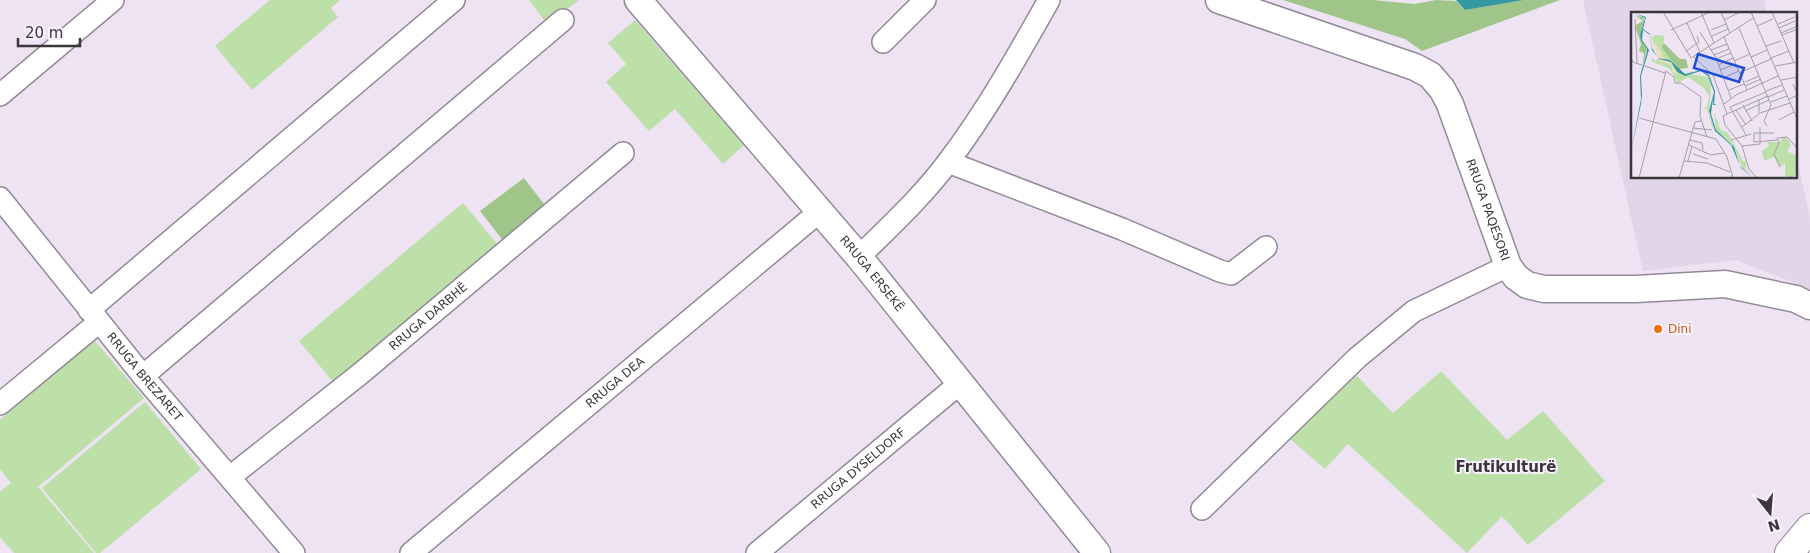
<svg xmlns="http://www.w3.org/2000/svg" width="1810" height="553" font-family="'DejaVu Sans',sans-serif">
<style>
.education{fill:#e1d5e8}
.green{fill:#bce0a7}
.forest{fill:#9fc589}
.water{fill:#3499a3}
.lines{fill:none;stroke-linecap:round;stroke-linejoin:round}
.minor-casing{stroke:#938a98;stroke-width:24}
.tertiary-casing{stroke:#938a98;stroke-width:29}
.secondary-casing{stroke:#938a98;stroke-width:30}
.minor{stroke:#fff;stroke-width:21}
.tertiary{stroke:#fff;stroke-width:26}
.secondary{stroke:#fff;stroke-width:28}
.food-dot{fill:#e8710a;stroke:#f9f1fd;stroke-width:2}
.labels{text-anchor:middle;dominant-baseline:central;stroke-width:4;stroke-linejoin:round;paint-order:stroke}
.street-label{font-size:12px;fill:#3a363c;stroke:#f9f1fd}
.food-label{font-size:12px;fill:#c56008;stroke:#f9f1fd;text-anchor:start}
.quarter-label{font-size:15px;font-weight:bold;fill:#3a363c;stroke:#f9f1fd}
.inset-road{fill:none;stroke:#a59ea9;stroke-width:1}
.view{fill:#1d4ed8;fill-opacity:0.15;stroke:#1d4ed8;stroke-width:2.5}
.inset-edge{fill:none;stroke:#3a363c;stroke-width:2.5}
</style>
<rect width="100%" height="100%" fill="#ede3f2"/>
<!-- education -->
<polygon class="education" points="1583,0 1764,0 1767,14 1632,14 1632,178 1796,178 1796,153 1810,218 1810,289 1736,260 1643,271"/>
<!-- green -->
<g class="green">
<polygon points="270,0 340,0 331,8 338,17 252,90 215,46"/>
<polygon points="529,0 579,0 547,24"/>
<polygon points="635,20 744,145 723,164 675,109 649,131 606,82 626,64 608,43"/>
<polygon points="463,203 499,246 335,384 299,341"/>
<polygon points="94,340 144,398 38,487 94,553 14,553 0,537 0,492 11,483 0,469 0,420"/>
<polygon points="1352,371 1393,413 1441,371 1507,440 1543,411 1605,481 1528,545 1502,516 1467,553 1348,444 1325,469 1287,436"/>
<polygon points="145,402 201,469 100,553 96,553 42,488"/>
</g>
<!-- forest -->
<g class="forest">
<polygon points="1283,0 1373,0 1414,4 1436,0 1456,1 1465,10 1524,0 1560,0 1422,51 1405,39"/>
<polygon points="524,178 547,208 504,242 480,211"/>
</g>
<!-- water -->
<polygon class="water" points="1456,0 1524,0 1465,10"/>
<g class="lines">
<!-- minor casing -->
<g class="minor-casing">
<g id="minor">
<polyline points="883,42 925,0"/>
<polyline points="0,95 113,0"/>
<polyline points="948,162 1122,229 1220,271 1231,274 1266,247"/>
<path id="s1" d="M0,198L143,376L294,553"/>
<path d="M859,257C889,227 922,197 948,162C986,112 1018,55 1049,0"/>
<polyline points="89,310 454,0"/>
<polyline points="143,376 563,20"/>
<polyline points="0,404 99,322"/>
<path id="s2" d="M230,477L360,374L623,153"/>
<polyline points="1202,509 1357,358 1414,311 1508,266"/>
<path id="s3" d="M411,553L819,212"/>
<path id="s4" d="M757,553L959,384"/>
</g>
</g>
<!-- tertiary casing -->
<g class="tertiary-casing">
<g id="tertiary">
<path id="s5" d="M638,0L859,257L1097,553"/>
<path id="s6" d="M1219,0L1415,67L1430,75L1442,89L1450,104L1508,266L1516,277L1527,285L1544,289H1636L1725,284L1796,299L1810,306"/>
</g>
</g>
<!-- secondary casing -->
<g class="secondary-casing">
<polyline id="secondary" points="1789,553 1810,528"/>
</g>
<!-- minor -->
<use href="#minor" class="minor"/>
<!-- tertiary -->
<use href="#tertiary" class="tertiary"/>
<!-- secondary -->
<use href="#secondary" class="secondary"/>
</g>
<!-- markers -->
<circle class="food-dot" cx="1658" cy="329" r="5"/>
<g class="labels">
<!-- street labels -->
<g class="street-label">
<text stroke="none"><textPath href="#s6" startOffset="372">RRUGA PAQESORI</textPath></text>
<text stroke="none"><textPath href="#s5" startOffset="360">RRUGA ERSEKË</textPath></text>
<text stroke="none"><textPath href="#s2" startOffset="255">RRUGA DARBHË</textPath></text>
<text stroke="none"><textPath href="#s1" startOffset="230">RRUGA BREZARET</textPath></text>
<text stroke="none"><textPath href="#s3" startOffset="266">RRUGA DEA</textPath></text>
<text stroke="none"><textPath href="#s4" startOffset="132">RRUGA DYSELDORF</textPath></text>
</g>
<!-- food labels -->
<g class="food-label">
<text x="1668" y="329">Dini</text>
</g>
<!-- quarter labels -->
<g class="quarter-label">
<text x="1506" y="467">Frutikulturë</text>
</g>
</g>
<!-- overview -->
<g transform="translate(1631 12)">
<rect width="166" height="166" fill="#ede3f2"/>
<path d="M24,23L33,24V39L46,47H41L44,52L32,46L20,26ZM23,45V49L27,47L41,54L42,60L77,65L80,73L78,102L83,115H81L76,97H72L76,95L78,84L73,76L57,65L47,71L39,57L20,49ZM83,100L89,117L97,121L112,149H115V157L125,166L111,155L103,135L85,118ZM155,125L160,133L156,139L166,144V162L160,166L154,164V151L149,155L143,145L133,149L131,139L138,134L136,130H149L151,126Z" fill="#bce0a7"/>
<path d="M5,4L12,5L13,9L9,23L16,38L12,53L13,41L8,39L10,32L5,17V13L12,9ZM34,32L49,47H55L57,56L48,57L33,39L31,33Z" fill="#9fc589"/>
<path d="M20,26L30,39L32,46L29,47L40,50L46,60L53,63L41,60L42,55L37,51L29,50Z" fill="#e8deb9"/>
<path d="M5,2L15,5L12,17L19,22L21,36L27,46L39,48L54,62L70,58L78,63L84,79L83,92L86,93H82V86L80,102L85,118L103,135L109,154L122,166L110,156L100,133L84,119L78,99L83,80L77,64L70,59L54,64L46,60L40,50L28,47L21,38L19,23L12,18L11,28L18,38L10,64L11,83L10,92L0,140L10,87L9,64L16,40V37L10,28L9,23L14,6Z" fill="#3499a3"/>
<path class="inset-road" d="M32,0L60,46M70,0L83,31M90,0L99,21M120,0L167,109M141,0L163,51M4,7L6,52M93,8L109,0M56,11L69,40M147,12L164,5M126,14L142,7M108,16L140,93L133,109L136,114M148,16L164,9M40,18L79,0M80,18L95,12M69,20L85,46L100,86M150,21L167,14M151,23L167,17M81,24L97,17M93,25L116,78M135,34L150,29M80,38L96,32M55,39L68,30L66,24M83,43L98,37M63,45L82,63L96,102M120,45L136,38M0,46L2,50L34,61M60,46L122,6M140,46L158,39M85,47L100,41M103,49L119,42M87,53L102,46M144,54L167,50M89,58L104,52M108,61L140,47M94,65L108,59M150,68L167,65M114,70L128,64M114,74L130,67M98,78L113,72M135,79L151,73M137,85L153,78M158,87L167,83L162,72M140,90L156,84M93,92L105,83L147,64M112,93L121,109M105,98L115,113M114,99L138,88M129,101L159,91M96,102L92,104L94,113L111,134L118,157L126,166M96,102L137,84M8,106L85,127L96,145L102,166M148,108L163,100M111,115L128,102V87M62,116L81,118M143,121H123V130L146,128M115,123L99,95L135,80M59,128L71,131L72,138M100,128L120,122M58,133L80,143L93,141M111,134L129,132V115M62,142L77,147M53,149L76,151L99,160M57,149L61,134M149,155L143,142L148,131L146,126L156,125L167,137M8,166L35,59L43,65L44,71H50L70,85L69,104L76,125M48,166L64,110L70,109"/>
<path class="view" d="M67,42L113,56L108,70L63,56Z"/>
<rect width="166" height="166" class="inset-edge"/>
</g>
<!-- north arrow -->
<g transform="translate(1770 513) rotate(163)" stroke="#f9f1fd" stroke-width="4" paint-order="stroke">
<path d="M0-4L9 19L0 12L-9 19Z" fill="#3a363c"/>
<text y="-8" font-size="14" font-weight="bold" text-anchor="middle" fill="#3a363c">N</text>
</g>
<!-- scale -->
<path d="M18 38v8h62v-8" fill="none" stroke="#3a363c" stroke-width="2.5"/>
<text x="25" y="38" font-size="15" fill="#3a363c" stroke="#f9f1fd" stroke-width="4" paint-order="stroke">20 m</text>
</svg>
